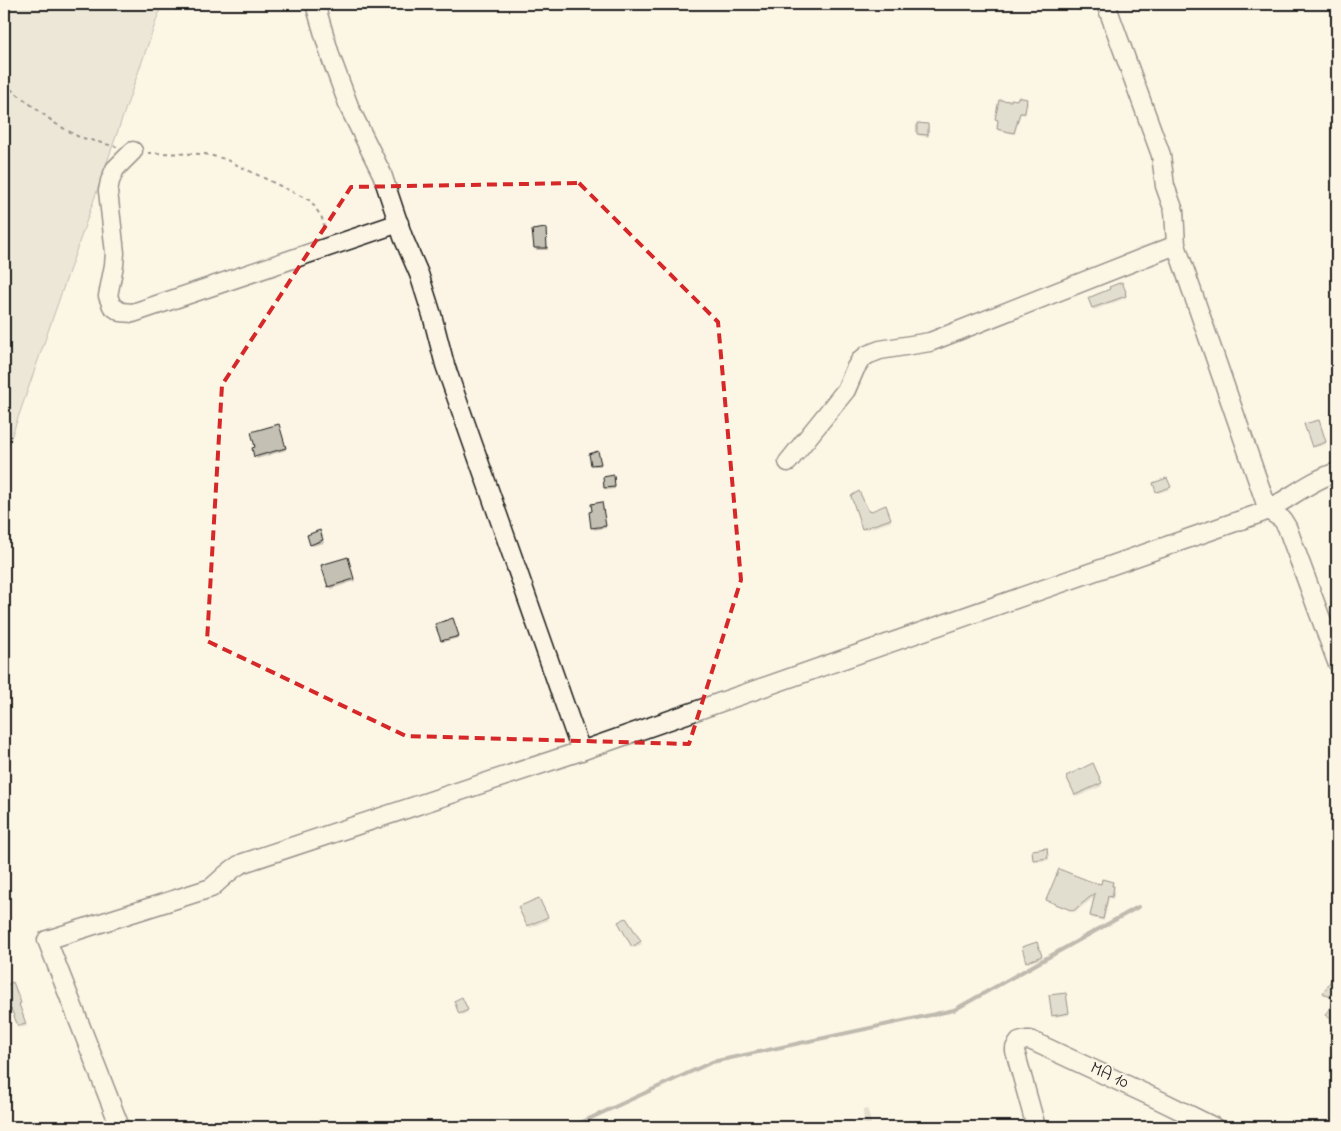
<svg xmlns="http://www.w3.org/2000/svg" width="1341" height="1131" font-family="'Indie Flower',sans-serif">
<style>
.green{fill:#dbd5c8;stroke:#7c7872}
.shadow{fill:#0003}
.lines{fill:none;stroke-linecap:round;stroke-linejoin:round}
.stream{stroke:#75726c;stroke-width:4}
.building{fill:#c4c0b3;stroke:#1c1c1c}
.minor-casing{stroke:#1c1c1c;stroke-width:21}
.path{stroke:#1c1c1c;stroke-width:2;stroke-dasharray:4 4;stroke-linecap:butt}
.minor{stroke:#fcf5e5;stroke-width:18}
.marked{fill:none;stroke:#d62828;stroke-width:4;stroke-dasharray:10 6;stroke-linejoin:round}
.labels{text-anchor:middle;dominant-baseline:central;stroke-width:4;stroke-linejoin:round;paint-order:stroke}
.street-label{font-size:18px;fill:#1c1c1c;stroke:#fcf5e5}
</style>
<rect width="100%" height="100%" fill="#fcf5e5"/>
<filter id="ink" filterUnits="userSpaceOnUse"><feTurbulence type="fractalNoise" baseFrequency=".02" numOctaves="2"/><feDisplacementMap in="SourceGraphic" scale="10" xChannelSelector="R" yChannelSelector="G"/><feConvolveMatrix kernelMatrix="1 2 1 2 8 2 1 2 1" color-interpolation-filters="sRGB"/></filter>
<g filter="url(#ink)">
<!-- green -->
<polygon class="green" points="4,4 162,4 4,458"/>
<!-- shadow -->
<g class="shadow">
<polygon points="1026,101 1028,103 1025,115 1020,114 1015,134 999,131 997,119"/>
<polygon points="918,124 927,125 929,127 929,137 919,136 918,134"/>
<polygon points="545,230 548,250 536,250 533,231"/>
<polygon points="1123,286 1127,295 1125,295 1126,298 1094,310 1093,308"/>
<polygon points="1319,423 1326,444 1314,448 1313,446"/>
<polygon points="280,428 286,450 257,459 255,457"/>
<polygon points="598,455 601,466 594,466 593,464"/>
<polygon points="614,479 615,489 607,490 605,487"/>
<polygon points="1168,482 1171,489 1158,493 1157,491"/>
<polygon points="602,505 606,528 594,530 590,513 594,512"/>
<polygon points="887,509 891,522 864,530 863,528 869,514"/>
<polygon points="321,534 324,543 312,546 311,544"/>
<polygon points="348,561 355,581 331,589 323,566"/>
<polygon points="454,622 459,638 443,642 442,640"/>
<polygon points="1092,765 1102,786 1077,797 1068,777"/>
<polygon points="1046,849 1049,860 1036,862 1034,860"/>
<polygon points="1112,883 1115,890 1113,899 1109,898 1104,921 1092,918 1091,916 1096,896 1075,912 1049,902 1048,900"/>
<polygon points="538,900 548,920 530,928 520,908"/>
<polygon points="626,919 642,944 635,948 620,923"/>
<polygon points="1038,946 1042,959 1028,963 1027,961"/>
<polygon points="1336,976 1337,976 1337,1003 1326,995 1325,993"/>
<polygon points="13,984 21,1005 19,1006 27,1026 20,1028 13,1010 4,1013 4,987"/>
<polygon points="1066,995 1069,1015 1055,1017 1053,1015"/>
<polygon points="463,1000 468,1012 462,1015 455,1001"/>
<polygon points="867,1109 868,1111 872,1127 864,1127 863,1123 864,1123 863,1110"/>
<polygon points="902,1121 904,1127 881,1127"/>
<polygon points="953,1121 955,1124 957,1125 968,1121 970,1127 948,1127 946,1122"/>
</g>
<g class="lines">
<!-- stream -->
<polyline class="stream" points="577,1127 580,1123 712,1062 954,1010 1138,907"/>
</g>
<!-- building -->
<g class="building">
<polygon points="1018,97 1027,99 1025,113 1020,113 1014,133 997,129 998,120 995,119 999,100 1011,101 1011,99 1017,100"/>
<polygon points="917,123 928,124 928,135 917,134"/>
<polygon points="546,228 547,248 534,248 532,230"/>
<polygon points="1122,282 1126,292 1125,293 1126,296 1092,308 1088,298 1110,289 1109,287"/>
<polygon points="1319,420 1326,442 1312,447 1304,424"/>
<polygon points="279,424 286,448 254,457 252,448 255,447 251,432"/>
<polygon points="598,451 601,464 591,465 589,454"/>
<polygon points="614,475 615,487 604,488 603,477"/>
<polygon points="1167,478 1171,487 1156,492 1153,483"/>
<polygon points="859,491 869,512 886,505 891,519 862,529 851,496"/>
<polygon points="602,502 606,526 591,528 589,512 592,511 591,504"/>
<polygon points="320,530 323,540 310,545 307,535"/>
<polygon points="348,557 354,579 328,587 321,565"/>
<polygon points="453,618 459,636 441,641 435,624"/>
<polygon points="1093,763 1102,783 1075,795 1066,776"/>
<polygon points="1047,848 1048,858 1033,860 1032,850"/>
<polygon points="1059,869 1097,884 1097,883 1101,884 1102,879 1113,882 1112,886 1114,886 1112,897 1108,896 1103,919 1090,916 1095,893 1073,911 1046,900"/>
<polygon points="539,898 548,917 527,926 518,907"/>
<polygon points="626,918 641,941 632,947 618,922"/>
<polygon points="1037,942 1042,956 1026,962 1022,947"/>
<polygon points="1337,971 1337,1023 1325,1015 1335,1000 1323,993"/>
<polygon points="13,982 21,1003 19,1004 26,1024 18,1026 11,1009 4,1011 4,986"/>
<polygon points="1066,993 1069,1013 1052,1016 1049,995"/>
<polygon points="462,997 468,1010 459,1014 454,1001"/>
</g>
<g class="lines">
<!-- minor casing -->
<g class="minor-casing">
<g id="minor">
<polyline points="315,4 331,58 350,109 382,174 403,237 419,274 432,315 445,365 581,751"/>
<polyline points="1106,4 1161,155 1165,186 1174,211 1176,245 1268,510 1282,519 1287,527 1337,662"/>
<polyline points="133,151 115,169 110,181 108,191 115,253 114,265 108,296 112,306 121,312 133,313 399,223"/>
<polyline points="788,462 846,390 855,369 860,361 867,355 880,350 930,342 1176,245"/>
<path d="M120,1127L47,940L211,888C222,879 230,869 243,863L581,751L1261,513C1287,501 1309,481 1337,472"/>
<polyline points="1036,1127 1015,1051 1015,1048 1019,1042 1026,1040 1030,1040 1159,1100 1214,1127"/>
</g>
</g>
<!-- path -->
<g class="path">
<polyline points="4,84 56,124 79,137 117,147"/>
<polyline points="148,153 205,154 225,159 311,201 322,218 325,232"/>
</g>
<!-- minor -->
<use href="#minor" class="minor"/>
</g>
</g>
<!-- marked area -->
<path d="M0 0H1341V1131H0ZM579,183L718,322L741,580L689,744L406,736L207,641L222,385L351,187Z" fill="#fcf5e5" fill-opacity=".55" fill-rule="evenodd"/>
<path class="marked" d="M579,183L718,322L741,580L689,744L406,736L207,641L222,385L351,187Z"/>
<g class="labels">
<!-- street labels -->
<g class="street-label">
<text transform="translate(1109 1076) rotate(25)">MA 10</text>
</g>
</g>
<!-- margin -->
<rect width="1341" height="1131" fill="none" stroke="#fcf5e5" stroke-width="20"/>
<rect x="10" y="10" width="1321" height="1111" fill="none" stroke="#1c1c1c" stroke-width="2" filter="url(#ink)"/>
</svg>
